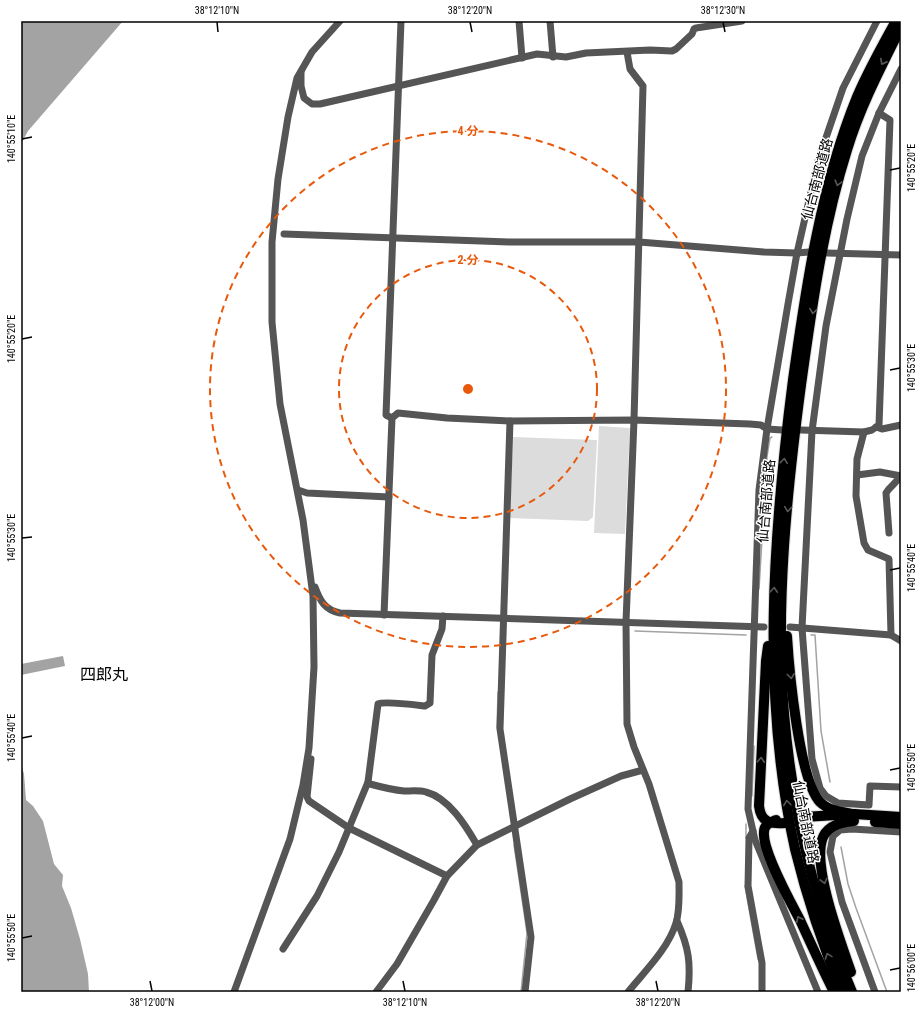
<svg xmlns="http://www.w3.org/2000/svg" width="922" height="1013" font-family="'Roboto Condensed','Noto Sans JP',sans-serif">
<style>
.green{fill:#dcdcdc}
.water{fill:#a3a3a3}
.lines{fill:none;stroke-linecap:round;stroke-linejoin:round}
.stream{stroke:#a3a3a3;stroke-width:1.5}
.highway-casing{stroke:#dbdbdb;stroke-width:12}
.minor{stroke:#555;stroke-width:7}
.highway{stroke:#000;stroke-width:10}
.oneway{stroke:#595959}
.ticks{fill:none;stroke:#000;stroke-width:1.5}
.ring{fill:none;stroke:#e8590c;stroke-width:2;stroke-dasharray:7 5}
.labels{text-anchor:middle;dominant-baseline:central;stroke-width:3;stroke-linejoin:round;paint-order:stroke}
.street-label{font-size:14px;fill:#000;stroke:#fff}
.quarter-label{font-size:16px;fill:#000;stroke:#fff}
.centre{fill:#e8590c;stroke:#fff;stroke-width:2}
.ring-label{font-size:12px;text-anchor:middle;font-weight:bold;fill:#e8590c;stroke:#fff;stroke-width:3;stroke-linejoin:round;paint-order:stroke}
.neatline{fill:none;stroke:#000;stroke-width:1.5}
.ticks-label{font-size:10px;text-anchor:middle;fill:#000}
</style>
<rect width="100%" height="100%" fill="#fff"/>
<!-- green -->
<g class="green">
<polygon points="599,426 630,428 625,534 594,533"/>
<polygon points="513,437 597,440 593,517 588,521 510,518"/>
</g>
<!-- water -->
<g class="water">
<polygon points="21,21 123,21 28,131 21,144"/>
<polygon points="63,656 65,666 21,675 21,664"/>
<polygon points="21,764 24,774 26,800 33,806 43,821 54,864 63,875 62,886 71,908 80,939 88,974 89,992 21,992"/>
</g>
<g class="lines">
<!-- stream -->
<g class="stream">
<polyline points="759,589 767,457 770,438 772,437"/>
<polyline points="635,631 746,635"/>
<polyline points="811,635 815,635 821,731 830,782"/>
<polyline points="497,728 498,692"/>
<polyline points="752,796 754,746"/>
<polyline points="746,838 746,824"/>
<polyline points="514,845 527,933 521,992"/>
<polyline points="841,847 848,884 856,908 887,992"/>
<polyline points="745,886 758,959"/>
</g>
<!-- highway casing -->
<g class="highway-casing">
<g id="highway">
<path d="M787,636C789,669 799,780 820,802C829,811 842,812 854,814"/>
<path d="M768,646L766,661L759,806C761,823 771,824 785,823"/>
<polyline points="803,817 854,814 901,817"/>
<path d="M776,820C769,823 764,825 764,832C762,851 790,901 800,920C811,944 822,968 834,992"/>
<polyline points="875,822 901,824"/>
<path d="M851,972C841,943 813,869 822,840C826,826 841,822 854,821"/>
<path d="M842,992C823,946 807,898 795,849C761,695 773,535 793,380C806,286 821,185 857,97C868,71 882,46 896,21"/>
<path d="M852,992C814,903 792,809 784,713C775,606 787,490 801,385C812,306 823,226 847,150C860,107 881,67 901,27"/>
</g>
</g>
<!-- minor -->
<g class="minor">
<polyline points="519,21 522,58"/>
<polyline points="550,21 553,57"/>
<path d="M627,52L630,69L643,86L634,420L626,622L627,724L634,747L649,784L679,882C679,895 680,910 676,923C668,949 645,971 628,992"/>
<polyline points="901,69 879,113 862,156 847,219 826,326 812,431 802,628 812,759 820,788 826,796 838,803 869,805 870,786 901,787"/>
<polyline points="301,72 301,86 304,98 312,104 320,104 537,54 566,57 586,53 650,50 672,51 676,49 692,34 694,29 696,28 742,21"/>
<polyline points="284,234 509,242 639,242 764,252 797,253 809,252"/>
<polyline points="827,253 901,255"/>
<polyline points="392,418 386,415 401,21"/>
<polyline points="510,421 500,729 531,937 525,992"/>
<polyline points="876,427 882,429 901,425"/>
<polyline points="801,430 864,432 872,430 879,425 890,120 879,113"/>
<polyline points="864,432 857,459 856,496 864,543 868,550 889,559 891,635"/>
<polyline points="857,475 880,472 901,476"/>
<polyline points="298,490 307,493 389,497"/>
<path d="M889,533L886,493C890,486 896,484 900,476"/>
<path d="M315,587C320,601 325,610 340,613L764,627"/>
<polyline points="384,615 392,418 398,413 447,418 510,421 634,420 750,424 761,425 767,429 782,430"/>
<path d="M443,616L442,629L432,655L430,703L425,706C416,705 384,701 378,704L368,782L370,784C381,787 393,790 404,791C411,791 419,790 426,792C449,798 466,826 477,845"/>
<polyline points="790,627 891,635 901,641"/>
<polyline points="311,759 307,797 309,801 349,828 447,876"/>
<polyline points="753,831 749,838 748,886 762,963 762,992"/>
<path d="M677,921C689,948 691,963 688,992"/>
<polyline points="283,949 317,896 339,852 368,782"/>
<polyline points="234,992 290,839 303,785 309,748 314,667 313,596 303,520 280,404 272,322 272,242 278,179 288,117 297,78 312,52 340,21"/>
<polyline points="376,992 397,964 434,900 447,876 477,845 570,799 621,776 643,770"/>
<polyline points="818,992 755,840 748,809 759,490 767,429 788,304 797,253 818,161 843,88 877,21"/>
<polyline points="875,992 842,902 830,852 833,836 840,830 852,829 901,832"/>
</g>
<!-- highway -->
<use href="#highway" class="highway"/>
</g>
<!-- one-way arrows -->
<defs><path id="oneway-chevron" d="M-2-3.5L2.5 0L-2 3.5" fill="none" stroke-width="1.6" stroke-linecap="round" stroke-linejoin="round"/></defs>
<g class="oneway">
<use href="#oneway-chevron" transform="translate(883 62) rotate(117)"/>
<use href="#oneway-chevron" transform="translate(838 183) rotate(105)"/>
<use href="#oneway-chevron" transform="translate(813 311) rotate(99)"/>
<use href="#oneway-chevron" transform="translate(784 461) rotate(-84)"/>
<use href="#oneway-chevron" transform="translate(788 509) rotate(96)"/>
<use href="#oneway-chevron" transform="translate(774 590) rotate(-87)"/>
<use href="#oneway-chevron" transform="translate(791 676) rotate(83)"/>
<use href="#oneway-chevron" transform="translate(761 760) rotate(-87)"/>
<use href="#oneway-chevron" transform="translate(787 803) rotate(-98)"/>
<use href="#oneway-chevron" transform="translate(824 881) rotate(77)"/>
<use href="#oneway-chevron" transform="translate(799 919) rotate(-116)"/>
<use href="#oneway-chevron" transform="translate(828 956) rotate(-110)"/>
</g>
<!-- ticks -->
<path class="ticks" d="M217,22L218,32M470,22L472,32M723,22L725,32M22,139L32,137M890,170L900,168M22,339L32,337M890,370L900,368M22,538L32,537M890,570L900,568M22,738L32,736M890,770L900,768M22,938L32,936M890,970L900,968M150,981L152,991M403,981L405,991M656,981L658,991"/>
<!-- distance rings -->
<g class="ring">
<circle cx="468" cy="389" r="129"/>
<circle cx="468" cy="389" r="258"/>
</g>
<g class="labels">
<!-- street labels -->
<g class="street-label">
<text transform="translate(817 179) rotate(-75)">仙台南部道路</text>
<text transform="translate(766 501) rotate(-85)">仙台南部道路</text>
<text transform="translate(806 822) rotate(79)">仙台南部道路</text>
</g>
<!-- quarter labels -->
<g class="quarter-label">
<text x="104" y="674">四郎丸</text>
</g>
</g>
<circle cx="468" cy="389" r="6" class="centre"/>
<g class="ring-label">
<text x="468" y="135">4 分</text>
<text x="468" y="264">2 分</text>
</g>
<!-- border -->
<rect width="922" height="1013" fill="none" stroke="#ffffff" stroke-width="44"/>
<rect x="22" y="22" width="878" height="969" class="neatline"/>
<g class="ticks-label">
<text x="217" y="14">38°12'10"N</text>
<text x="470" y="14">38°12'20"N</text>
<text x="723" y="14">38°12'30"N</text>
<text transform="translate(11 139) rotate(-90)" y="4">140°55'10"E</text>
<text transform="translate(911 168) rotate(-90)" y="4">140°55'20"E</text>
<text transform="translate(11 339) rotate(-90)" y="4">140°55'20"E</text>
<text transform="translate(911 368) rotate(-90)" y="4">140°55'30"E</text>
<text transform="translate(11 538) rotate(-90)" y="4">140°55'30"E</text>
<text transform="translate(911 568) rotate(-90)" y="4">140°55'40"E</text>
<text transform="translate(11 738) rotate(-90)" y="4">140°55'40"E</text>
<text transform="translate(911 768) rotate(-90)" y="4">140°55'50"E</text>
<text transform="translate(11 938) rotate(-90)" y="4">140°55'50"E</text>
<text transform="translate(911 968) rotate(-90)" y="4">140°56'00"E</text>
<text x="152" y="1006">38°12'00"N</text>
<text x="405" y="1006">38°12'10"N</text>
<text x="658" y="1006">38°12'20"N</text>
</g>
</svg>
